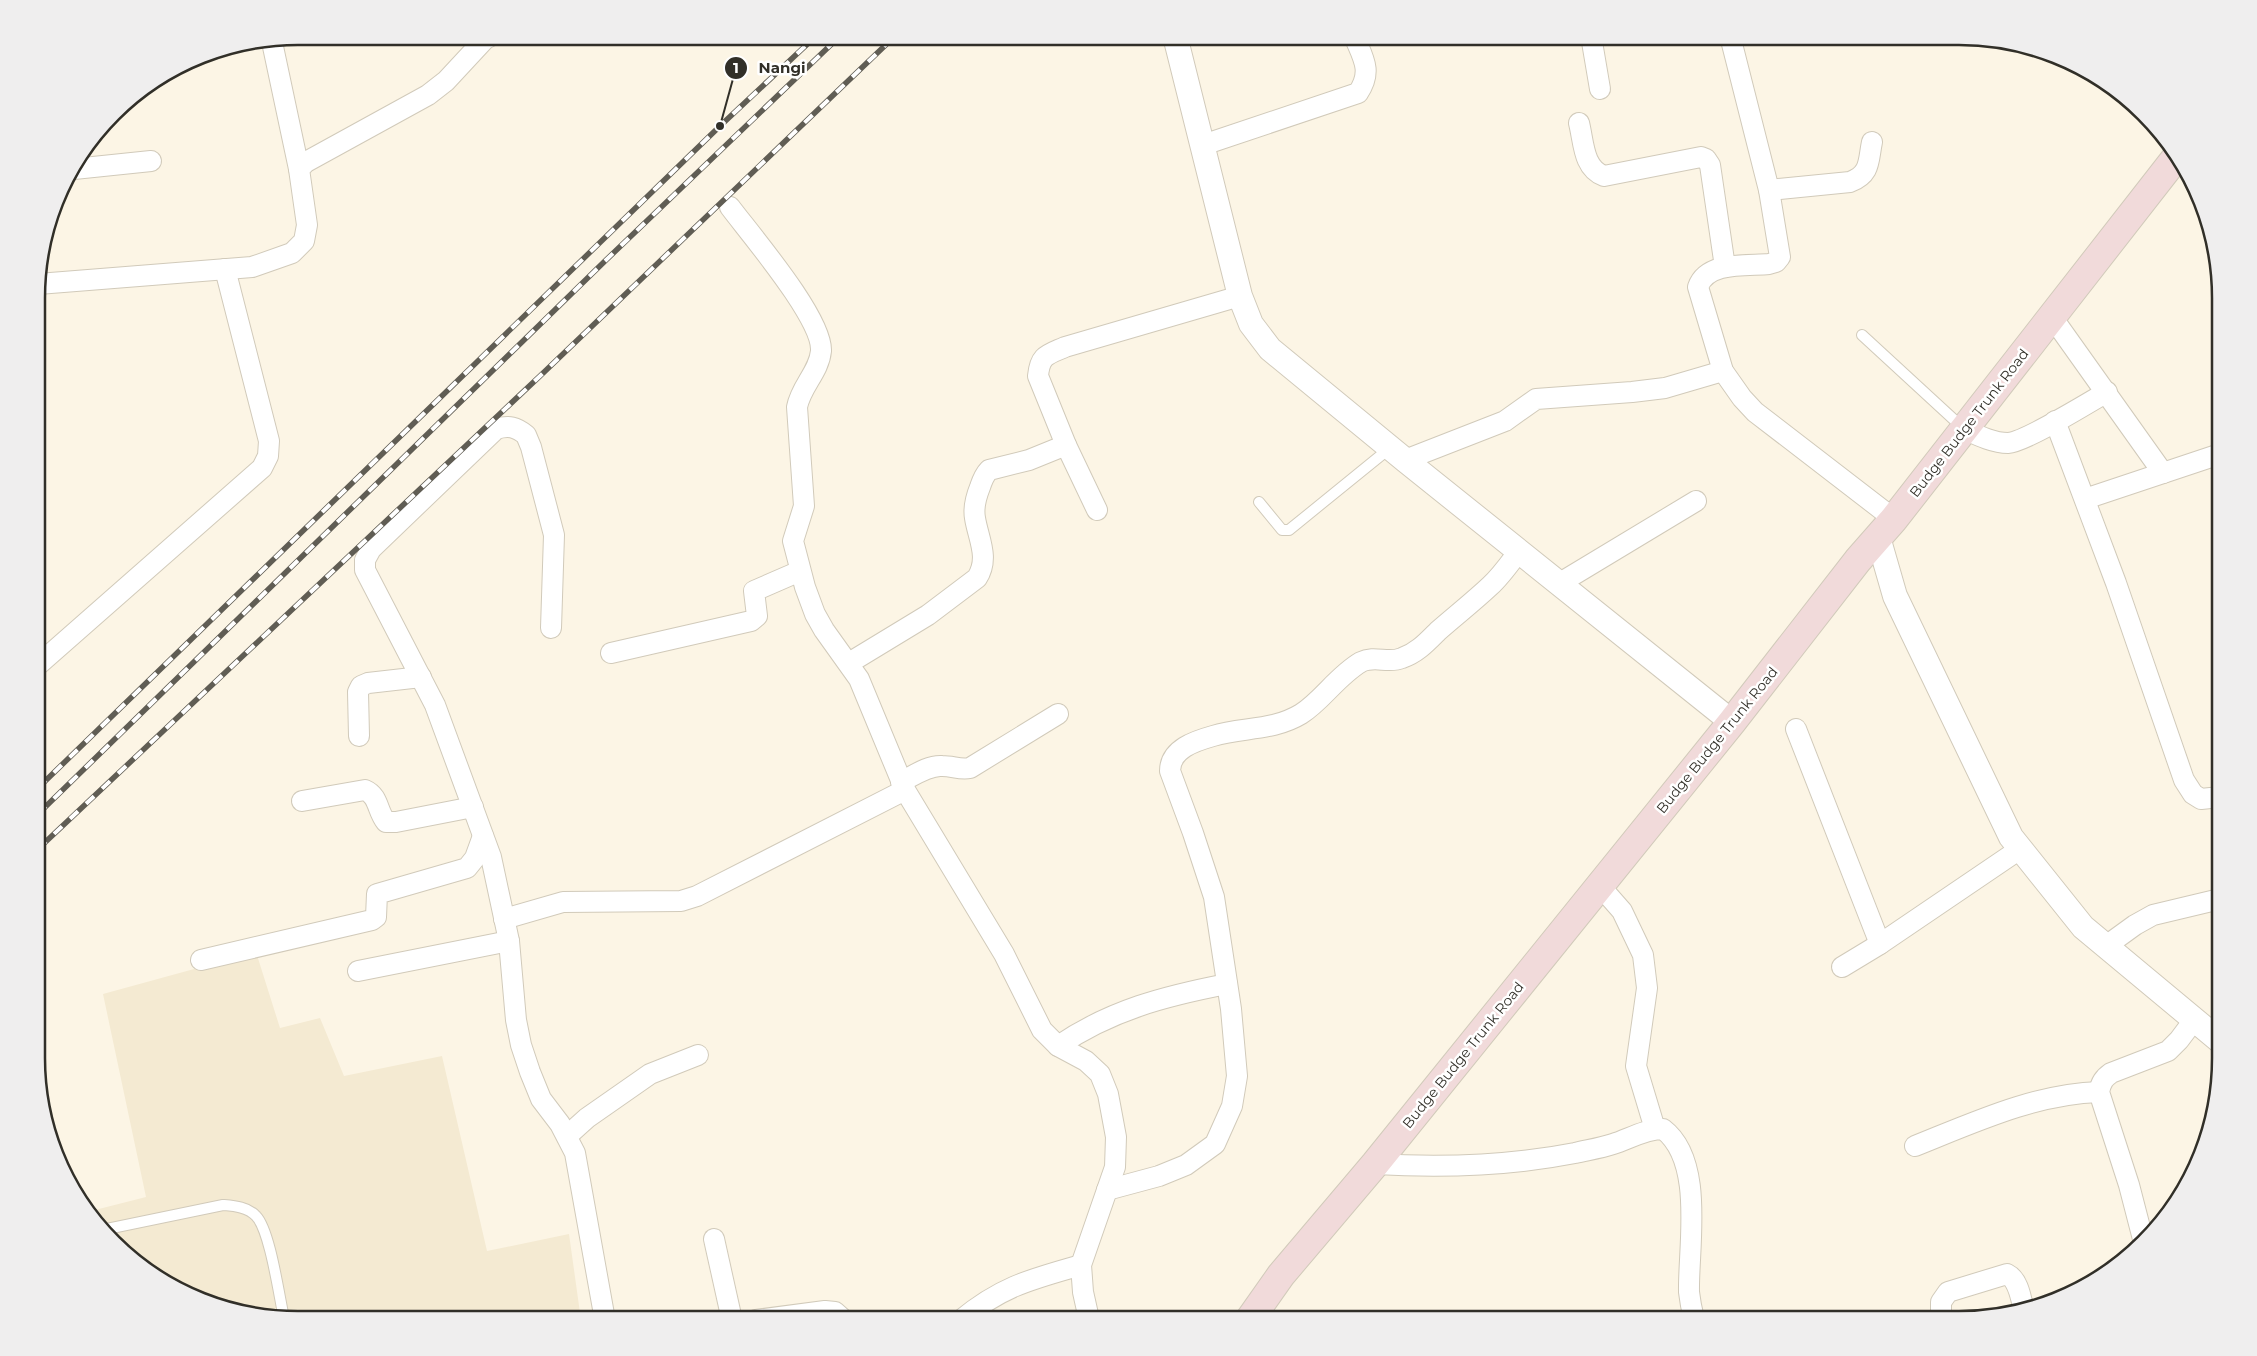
<svg xmlns="http://www.w3.org/2000/svg" width="2257" height="1356" font-family="Montserrat,sans-serif">
<style>
.built{fill:#f4ead2}
.lines{fill:none;stroke-linecap:round;stroke-linejoin:round}
.service-casing{stroke:#d1caba;stroke-width:12}
.minor-casing{stroke:#d1caba;stroke-width:22}
.tertiary-casing{stroke:#d1caba;stroke-width:26}
.secondary-casing{stroke:#d1caba;stroke-width:30}
.service{stroke:#fff;stroke-width:10}
.minor{stroke:#fff;stroke-width:20}
.tertiary{stroke:#fff;stroke-width:24}
.secondary{stroke:#f1dada;stroke-width:28}
.rail-casing{stroke:#605d54;stroke-width:5.5}
.rail{stroke:#fff;stroke-width:4;stroke-dasharray:11;stroke-linecap:butt}
.labels{text-anchor:middle;dominant-baseline:central;stroke-width:5;stroke-linejoin:round;paint-order:stroke}
.street-label{font-size:14px;fill:#312f28;stroke:#fff}
.rim{fill:none;stroke:#312f28;stroke-width:2.5}
.leader{fill:none;stroke:#312f28;stroke-width:2}
.callout-dot{fill:#312f28;stroke:#fff;stroke-width:2}
.mark-label{font-size:15px;text-anchor:middle;font-weight:bold;fill:#fff}
.callout-label{font-size:15px;text-anchor:middle;font-weight:bold;fill:#312f28;stroke:#fff;stroke-width:5;stroke-linejoin:round;paint-order:stroke}
</style>
<rect width="100%" height="100%" fill="#fcf5e5"/>
<!-- built -->
<polygon class="built" points="256,952 280,1028 320,1018 344,1076 442,1056 487,1251 569,1234 581,1320 298,1320 230,1311 167,1285 113,1243 87,1212 146,1197 103,994"/>
<g class="lines">
<!-- service casing -->
<g class="service-casing">
<g id="service">
<polyline points="1862,335 1963,428"/>
<polyline points="1259,502 1282,530 1289,530 1390,448"/>
<path d="M102,1230L223,1205C234,1206 248,1207 256,1216C270,1230 279,1296 284,1318"/>
</g>
</g>
<!-- minor casing -->
<g class="minor-casing">
<g id="minor">
<polyline points="1591,36 1600,89"/>
<path d="M1730,36L1769,190L1780,257L1776,262L1769,264C1747,266 1707,261 1698,287L1723,371L1742,398L1755,412L1894,519"/>
<polyline points="272,42 299,169"/>
<path d="M1579,123C1584,143 1583,168 1604,176L1701,157L1706,159L1710,165L1725,267"/>
<path d="M1203,145L1358,93C1373,71 1363,58 1354,36"/>
<polyline points="74,169 151,161"/>
<path d="M1769,190L1850,182C1871,174 1868,161 1872,142"/>
<path d="M730,207C751,235 823,319 821,351C819,372 801,386 797,407L804,506L793,541L805,587L815,614L824,630L859,679L905,790L1004,954L1042,1030L1058,1046L1086,1061L1100,1074L1108,1094L1116,1137L1115,1167L1081,1265L1083,1292L1089,1319"/>
<polyline points="38,284 252,267 292,253 304,241 307,225 299,169 306,162 428,95 446,81 485,39 491,36"/>
<polyline points="2052,317 2163,473"/>
<polyline points="2055,421 2116,583 2184,780 2193,794 2201,799 2220,797"/>
<path d="M1964,429C1977,435 1993,443 2008,443C2025,442 2088,403 2107,392"/>
<polyline points="1066,445 1097,510"/>
<polyline points="1405,460 1505,421 1536,399 1632,392 1665,388 1723,371"/>
<polyline points="2085,499 2220,454"/>
<polyline points="1560,583 1696,501"/>
<path d="M551,628L554,535L531,447L526,435C516,427 509,425 496,429L371,549L365,560V570L435,705L491,857L509,941L516,1020L521,1045L530,1072L541,1099L560,1124L575,1153L605,1320"/>
<polyline points="611,653 751,621 757,616 754,591 800,571"/>
<path d="M849,663L928,615L977,578C990,558 978,538 975,518C973,507 976,497 980,487C982,481 984,475 989,470L1029,460L1066,445L1038,376C1040,355 1047,355 1065,347L1240,296"/>
<polyline points="38,665 262,468 268,456 269,441 225,269"/>
<polyline points="1796,729 1880,944"/>
<polyline points="359,736 358,692 361,686 368,683 421,677"/>
<path d="M901,782C913,776 928,765 942,766C953,766 960,770 970,768L1058,714"/>
<path d="M302,801L365,790C379,796 377,811 386,822H396L473,807"/>
<polyline points="1600,886 1622,911 1643,955 1647,988 1636,1066 1655,1129"/>
<polyline points="504,919 563,902 681,901 697,896 905,790"/>
<polyline points="2106,946 2135,925 2153,915 2220,899"/>
<polyline points="201,960 372,920 376,917 377,894 467,868 475,858 483,836"/>
<polyline points="1842,967 1880,944 2020,849"/>
<polyline points="358,971 509,941"/>
<path d="M1058,1046C1111,1010 1165,996 1227,984"/>
<polyline points="567,1136 587,1118 650,1074 698,1055"/>
<path d="M1915,1146C1975,1122 2035,1094 2099,1092"/>
<path d="M1375,1164C1442,1168 1509,1166 1575,1153C1588,1150 1601,1148 1613,1144C1629,1139 1645,1129 1663,1129C1705,1161 1688,1247 1689,1292C1690,1301 1692,1311 1694,1319"/>
<path d="M1107,1190L1159,1176L1186,1165L1215,1144L1232,1106L1237,1076L1231,1009L1214,897L1193,833L1170,771C1170,749 1195,741 1213,736C1243,727 1273,731 1301,714C1322,701 1337,676 1361,662C1375,655 1388,664 1402,658C1417,653 1427,642 1438,631C1455,616 1473,602 1490,586C1501,576 1510,563 1519,551"/>
<polyline points="714,1239 732,1320"/>
<path d="M2144,1243L2129,1185L2099,1092C2101,1082 2104,1078 2111,1073L2168,1051L2179,1040L2194,1020"/>
<path d="M1941,1319V1302L1948,1292L2007,1274C2019,1280 2021,1299 2024,1311"/>
<polyline points="756,1320 825,1311 835,1312 844,1320"/>
<path d="M961,1320C1002,1286 1032,1279 1081,1265"/>
</g>
</g>
<!-- tertiary casing -->
<g class="tertiary-casing">
<g id="tertiary">
<polyline points="1175,36 1240,296 1251,324 1270,349 1405,460 1732,722"/>
<polyline points="1878,537 1895,596 2011,837 2083,927 2220,1041"/>
</g>
</g>
<!-- secondary casing -->
<g class="secondary-casing">
<polyline id="secondary" points="1250,1319 1281,1275 1375,1164 1732,722 1858,560 1894,519 2178,155"/>
</g>
<!-- service -->
<use href="#service" class="service"/>
<!-- minor -->
<use href="#minor" class="minor"/>
<!-- tertiary -->
<use href="#tertiary" class="tertiary"/>
<!-- secondary -->
<use href="#secondary" class="secondary"/>
<!-- rail casing -->
<g class="rail-casing">
<g id="rail">
<polyline points="38,788 720,126 816,36"/>
<polyline points="38,814 605,261 840,36"/>
<polyline points="38,849 540,376 895,36"/>
</g>
</g>
<!-- rail -->
<use href="#rail" class="rail"/>
</g>
<g class="labels">
<!-- street labels -->
<g class="street-label">
<text transform="translate(1969 423) rotate(-52)">Budge Budge Trunk Road</text>
<text transform="translate(1717 740) rotate(-51)">Budge Budge Trunk Road</text>
<text transform="translate(1463 1055) rotate(-51)">Budge Budge Trunk Road</text>
</g>
</g>
<!-- crop -->
<path d="M0 0H2257V1356H0ZM298 45H1959A253 253 0 0 1 2212 298V1058A253 253 0 0 1 1959 1311H298A253 253 0 0 1 45 1058V298A253 253 0 0 1 298 45Z" fill="#efeeee" fill-rule="evenodd"/>
<path class="rim" d="M298 45H1959A253 253 0 0 1 2212 298V1058A253 253 0 0 1 1959 1311H298A253 253 0 0 1 45 1058V298A253 253 0 0 1 298 45Z"/>
<!-- callouts -->
<path class="leader" d="M720 126L736 68"/>
<g class="callout-dot">
<circle cx="720" cy="126" r="5"/>
<circle cx="736" cy="68" r="12"/>
</g>
<g class="mark-label">
<text x="736" y="73">1</text>
</g>
<g class="callout-label">
<text x="782" y="73">Nangi</text>
</g>
</svg>
